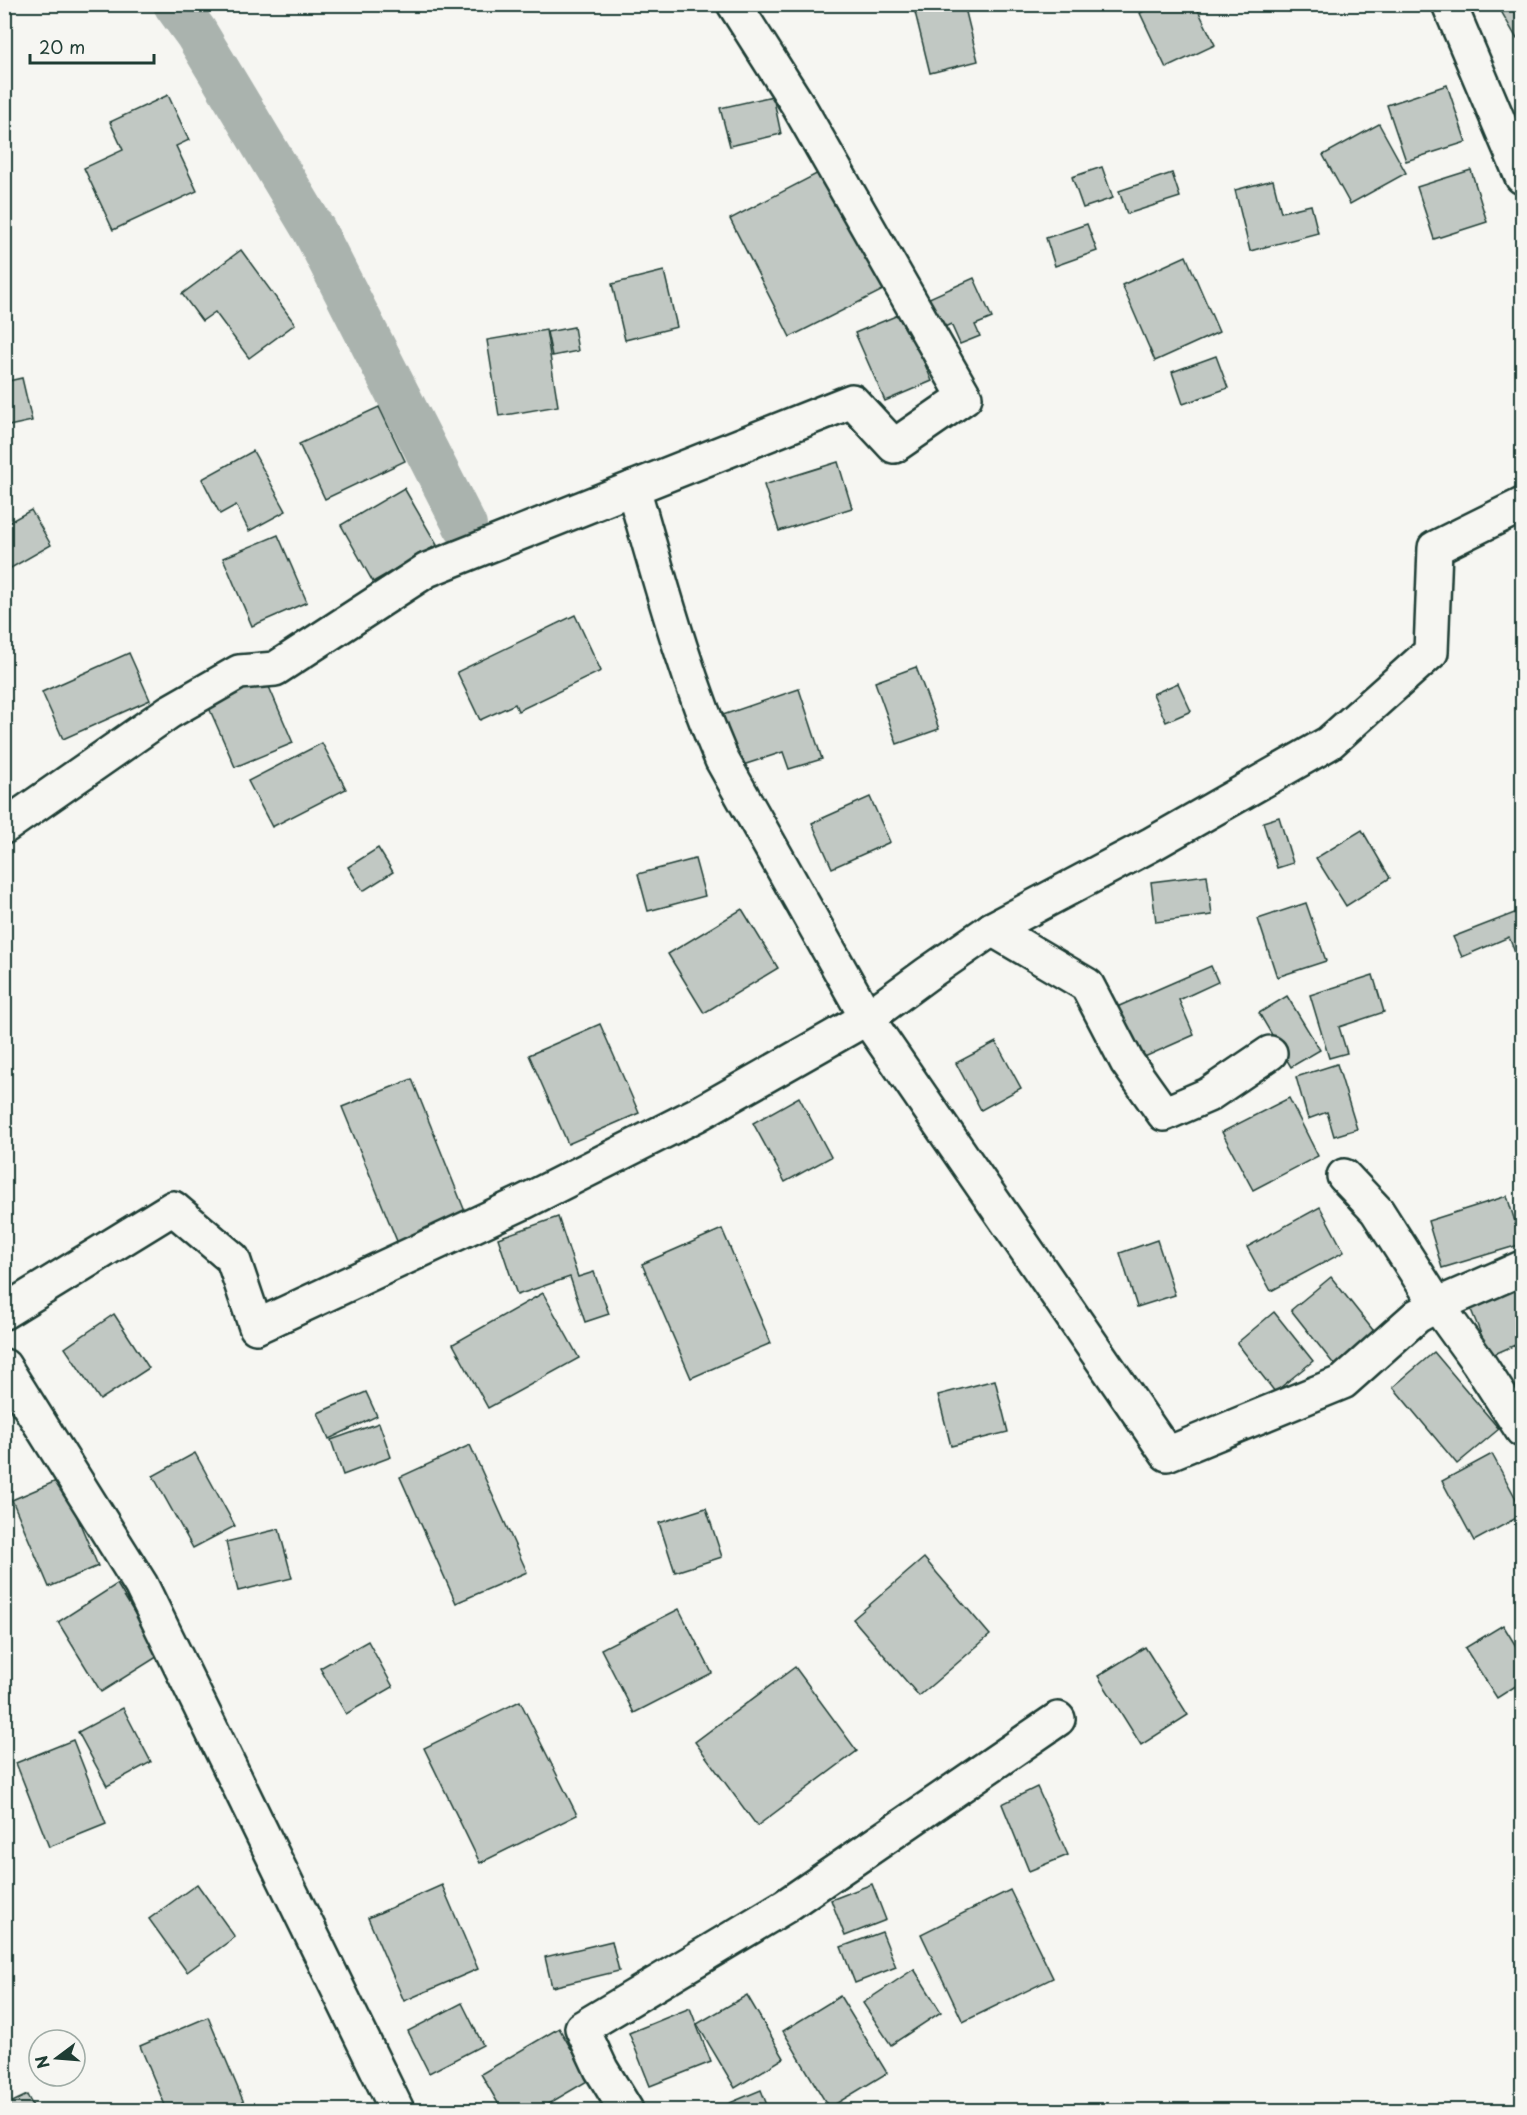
<svg xmlns="http://www.w3.org/2000/svg" width="1527" height="2115" font-family="'Playpen Sans',sans-serif">
<style>
.lines{fill:none;stroke-linecap:round;stroke-linejoin:round}
.canal{stroke:#aab3ae;stroke-width:44}
.building{fill:#c1c8c3;stroke:#1f3d34;stroke-width:1.5}
.street-casing{stroke:#1f3d34;stroke-width:38}
.secondary-casing{stroke:#1f3d34;stroke-width:38}
.street{stroke:#f6f6f2;stroke-width:33}
.secondary{stroke:#f6f6f2;stroke-width:33}
</style>
<rect width="100%" height="100%" fill="#f6f6f2"/>
<filter id="ink" filterUnits="userSpaceOnUse"><feTurbulence type="fractalNoise" baseFrequency=".0167" numOctaves="2"/><feDisplacementMap in="SourceGraphic" scale="12" xChannelSelector="R" yChannelSelector="G"/><feConvolveMatrix kernelMatrix="1 2 1 2 8 2 1 2 1" color-interpolation-filters="sRGB"/></filter>
<g filter="url(#ink)">
<g class="lines">
<!-- canal -->
<polyline class="canal" points="175,4 196,33 314,230 465,526"/>
</g>
<!-- building -->
<g class="building">
<polygon points="913,4 964,4 978,61 930,73"/>
<polygon points="1157,4 1195,4 1215,45 1166,68 1140,13"/>
<polygon points="1497,4 1522,4 1522,36 1517,39"/>
<polygon points="1447,85 1466,142 1406,161 1387,105"/>
<polygon points="168,95 189,140 176,146 197,191 113,230 84,168 123,150 110,122"/>
<polygon points="773,96 781,134 730,146 720,108"/>
<polygon points="1379,124 1406,173 1350,204 1323,155"/>
<polygon points="1102,167 1113,198 1083,208 1072,177"/>
<polygon points="828,168 889,287 790,337 730,219"/>
<polygon points="1471,170 1487,222 1434,239 1417,187"/>
<polygon points="1172,173 1180,197 1127,214 1119,191"/>
<polygon points="1273,180 1281,212 1311,205 1318,233 1250,251 1235,190"/>
<polygon points="1087,224 1097,251 1055,266 1046,238"/>
<polygon points="241,250 295,324 249,358 215,312 202,321 182,294"/>
<polygon points="1186,256 1219,332 1155,361 1122,285"/>
<polygon points="664,271 677,327 625,340 612,284"/>
<polygon points="974,278 992,318 975,325 980,336 960,344 951,324 932,333 918,303"/>
<polygon points="903,313 932,381 885,401 855,333"/>
<polygon points="574,327 578,351 552,356 547,332"/>
<polygon points="546,330 558,406 499,416 487,340"/>
<polygon points="1216,356 1228,388 1183,404 1172,372"/>
<polygon points="22,378 32,421 4,427 4,382"/>
<polygon points="379,407 405,461 325,499 299,444"/>
<polygon points="253,451 286,511 249,531 236,505 220,514 202,479"/>
<polygon points="838,462 852,508 779,531 764,485"/>
<polygon points="404,488 437,545 373,582 341,525"/>
<polygon points="31,510 51,545 4,572 4,525"/>
<polygon points="278,535 307,602 252,626 223,558"/>
<polygon points="575,615 601,671 518,711 515,704 480,720 457,672"/>
<polygon points="129,653 150,700 63,739 42,692"/>
<polygon points="916,667 939,729 897,744 875,682"/>
<polygon points="264,675 293,743 235,767 206,701"/>
<polygon points="1178,683 1191,711 1166,722 1153,694"/>
<polygon points="799,689 822,759 789,769 783,752 740,766 723,715"/>
<polygon points="322,743 346,789 272,827 248,781"/>
<polygon points="870,797 890,842 832,868 812,823"/>
<polygon points="1279,817 1293,863 1277,868 1263,822"/>
<polygon points="1362,830 1390,878 1346,906 1316,858"/>
<polygon points="378,848 393,872 363,891 348,867"/>
<polygon points="695,859 705,896 648,911 638,874"/>
<polygon points="1207,875 1212,915 1156,922 1151,882"/>
<polygon points="1306,903 1326,961 1277,977 1258,919"/>
<polygon points="742,909 778,968 704,1013 668,954"/>
<polygon points="1522,910 1522,971 1509,937 1462,957 1453,937"/>
<polygon points="1211,966 1218,982 1179,1000 1194,1035 1140,1059 1117,1007"/>
<polygon points="1373,975 1384,1012 1339,1027 1347,1053 1329,1058 1310,995"/>
<polygon points="1287,996 1320,1050 1291,1067 1259,1013"/>
<polygon points="600,1024 639,1113 568,1144 529,1055"/>
<polygon points="996,1042 1021,1088 981,1110 956,1063"/>
<polygon points="1337,1064 1357,1129 1334,1136 1327,1112 1308,1119 1296,1077"/>
<polygon points="412,1079 468,1219 399,1246 342,1107"/>
<polygon points="799,1097 831,1157 785,1182 753,1123"/>
<polygon points="1289,1098 1318,1156 1253,1190 1222,1132"/>
<polygon points="1507,1196 1522,1244 1442,1268 1428,1221"/>
<polygon points="1320,1207 1344,1252 1271,1291 1247,1247"/>
<polygon points="558,1217 578,1277 594,1272 609,1314 585,1322 570,1277 517,1295 498,1238"/>
<polygon points="722,1229 771,1343 691,1378 642,1264"/>
<polygon points="1157,1240 1175,1295 1137,1307 1120,1253"/>
<polygon points="1331,1277 1376,1334 1336,1367 1291,1310"/>
<polygon points="1522,1277 1522,1342 1490,1356 1467,1300"/>
<polygon points="543,1293 579,1358 488,1408 453,1344"/>
<polygon points="1274,1312 1313,1361 1275,1392 1237,1343"/>
<polygon points="114,1314 149,1368 100,1400 65,1348"/>
<polygon points="1434,1352 1499,1429 1457,1464 1393,1387"/>
<polygon points="995,1380 1008,1432 951,1446 938,1395"/>
<polygon points="366,1392 377,1416 329,1439 318,1413"/>
<polygon points="379,1423 391,1457 343,1475 331,1440"/>
<polygon points="470,1445 527,1572 456,1603 400,1477"/>
<polygon points="195,1453 235,1526 193,1548 153,1476"/>
<polygon points="1492,1454 1522,1510 1522,1515 1474,1541 1442,1481"/>
<polygon points="61,1479 98,1566 49,1587 12,1500"/>
<polygon points="706,1508 722,1557 675,1572 659,1523"/>
<polygon points="279,1529 292,1578 238,1591 226,1542"/>
<polygon points="924,1558 990,1635 919,1696 853,1619"/>
<polygon points="117,1584 160,1655 101,1692 58,1622"/>
<polygon points="679,1609 712,1673 634,1713 601,1649"/>
<polygon points="1503,1625 1522,1656 1522,1682 1497,1698 1465,1648"/>
<polygon points="368,1641 393,1687 346,1714 320,1668"/>
<polygon points="1145,1647 1188,1715 1141,1745 1098,1676"/>
<polygon points="795,1667 857,1751 757,1826 695,1742"/>
<polygon points="520,1701 577,1815 480,1863 424,1748"/>
<polygon points="123,1708 151,1762 107,1786 78,1732"/>
<polygon points="73,1740 106,1824 49,1847 16,1763"/>
<polygon points="1037,1787 1068,1855 1029,1871 1002,1804"/>
<polygon points="197,1884 235,1937 187,1972 149,1919"/>
<polygon points="872,1884 886,1920 845,1936 831,1900"/>
<polygon points="442,1885 478,1969 404,2001 368,1918"/>
<polygon points="1010,1890 1053,1978 963,2022 921,1934"/>
<polygon points="882,1932 896,1967 855,1983 841,1947"/>
<polygon points="612,1941 619,1971 552,1987 545,1957"/>
<polygon points="914,1969 941,2012 891,2045 863,2003"/>
<polygon points="747,1995 784,2058 735,2088 697,2024"/>
<polygon points="840,1996 887,2073 829,2108 783,2031"/>
<polygon points="462,2003 483,2045 429,2073 408,2031"/>
<polygon points="690,2008 711,2062 650,2086 629,2033"/>
<polygon points="208,2017 247,2110 167,2110 140,2046"/>
<polygon points="559,2028 589,2080 538,2110 502,2110 481,2074"/>
<polygon points="761,2090 769,2110 713,2110"/>
<polygon points="27,2095 35,2110 4,2110 4,2106"/>
</g>
<g class="lines">
<!-- street casing -->
<g class="street-casing">
<g id="street">
<polyline points="1449,4 1522,177"/>
<path d="M633,488C660,580 684,672 722,760L867,1018L1167,1454L1343,1382L1417,1316L1437,1305L1522,1268"/>
<polyline points="4,827 169,712 239,672 275,669 427,570 852,401 894,446 965,397 798,105 734,4"/>
<polyline points="992,929 1087,985 1127,1062 1164,1114 1208,1095 1270,1053"/>
<polyline points="1344,1176 1377,1211 1437,1305 1478,1362 1522,1430"/>
<polyline points="4,1312 173,1208 233,1259 256,1327 524,1202 698,1114 867,1018 927,974 992,929 1152,844 1329,743 1431,652 1435,548 1522,505"/>
<polyline points="626,2110 601,2069 582,2028 784,1907 1058,1719"/>
</g>
</g>
<!-- secondary casing -->
<g class="secondary-casing">
<polyline id="secondary" points="4,1366 141,1585 397,2110"/>
</g>
<!-- street -->
<use href="#street" class="street"/>
<!-- secondary -->
<use href="#secondary" class="secondary"/>
</g>
</g>
<!-- margin -->
<rect width="1527" height="2115" fill="none" stroke="#f6f6f2" stroke-width="24"/>
<rect x="12" y="12" width="1503" height="2091" fill="none" stroke="#1f3d34" stroke-width="2" filter="url(#ink)"/>
<!-- north arrow -->
<g transform="translate(57 2058) rotate(254)"><circle r="28" fill="#f6f6f2" stroke="#a0aca6" stroke-width="1.5"/>
<path d="M0-4.5L10 22L0 15L-10 22Z" fill="#1f3d34"/>
<text y="-9" font-size="16" font-weight="bold" text-anchor="middle" fill="#1f3d34">N</text>
</g>
<!-- scale -->
<path d="M30 54v9h124v-9" fill="none" stroke="#1f3d34" stroke-width="3"/>
<text x="39" y="54" font-size="18" fill="#1f3d34" stroke="#f6f6f2" stroke-width="4.5" paint-order="stroke">20 m</text>
</svg>
